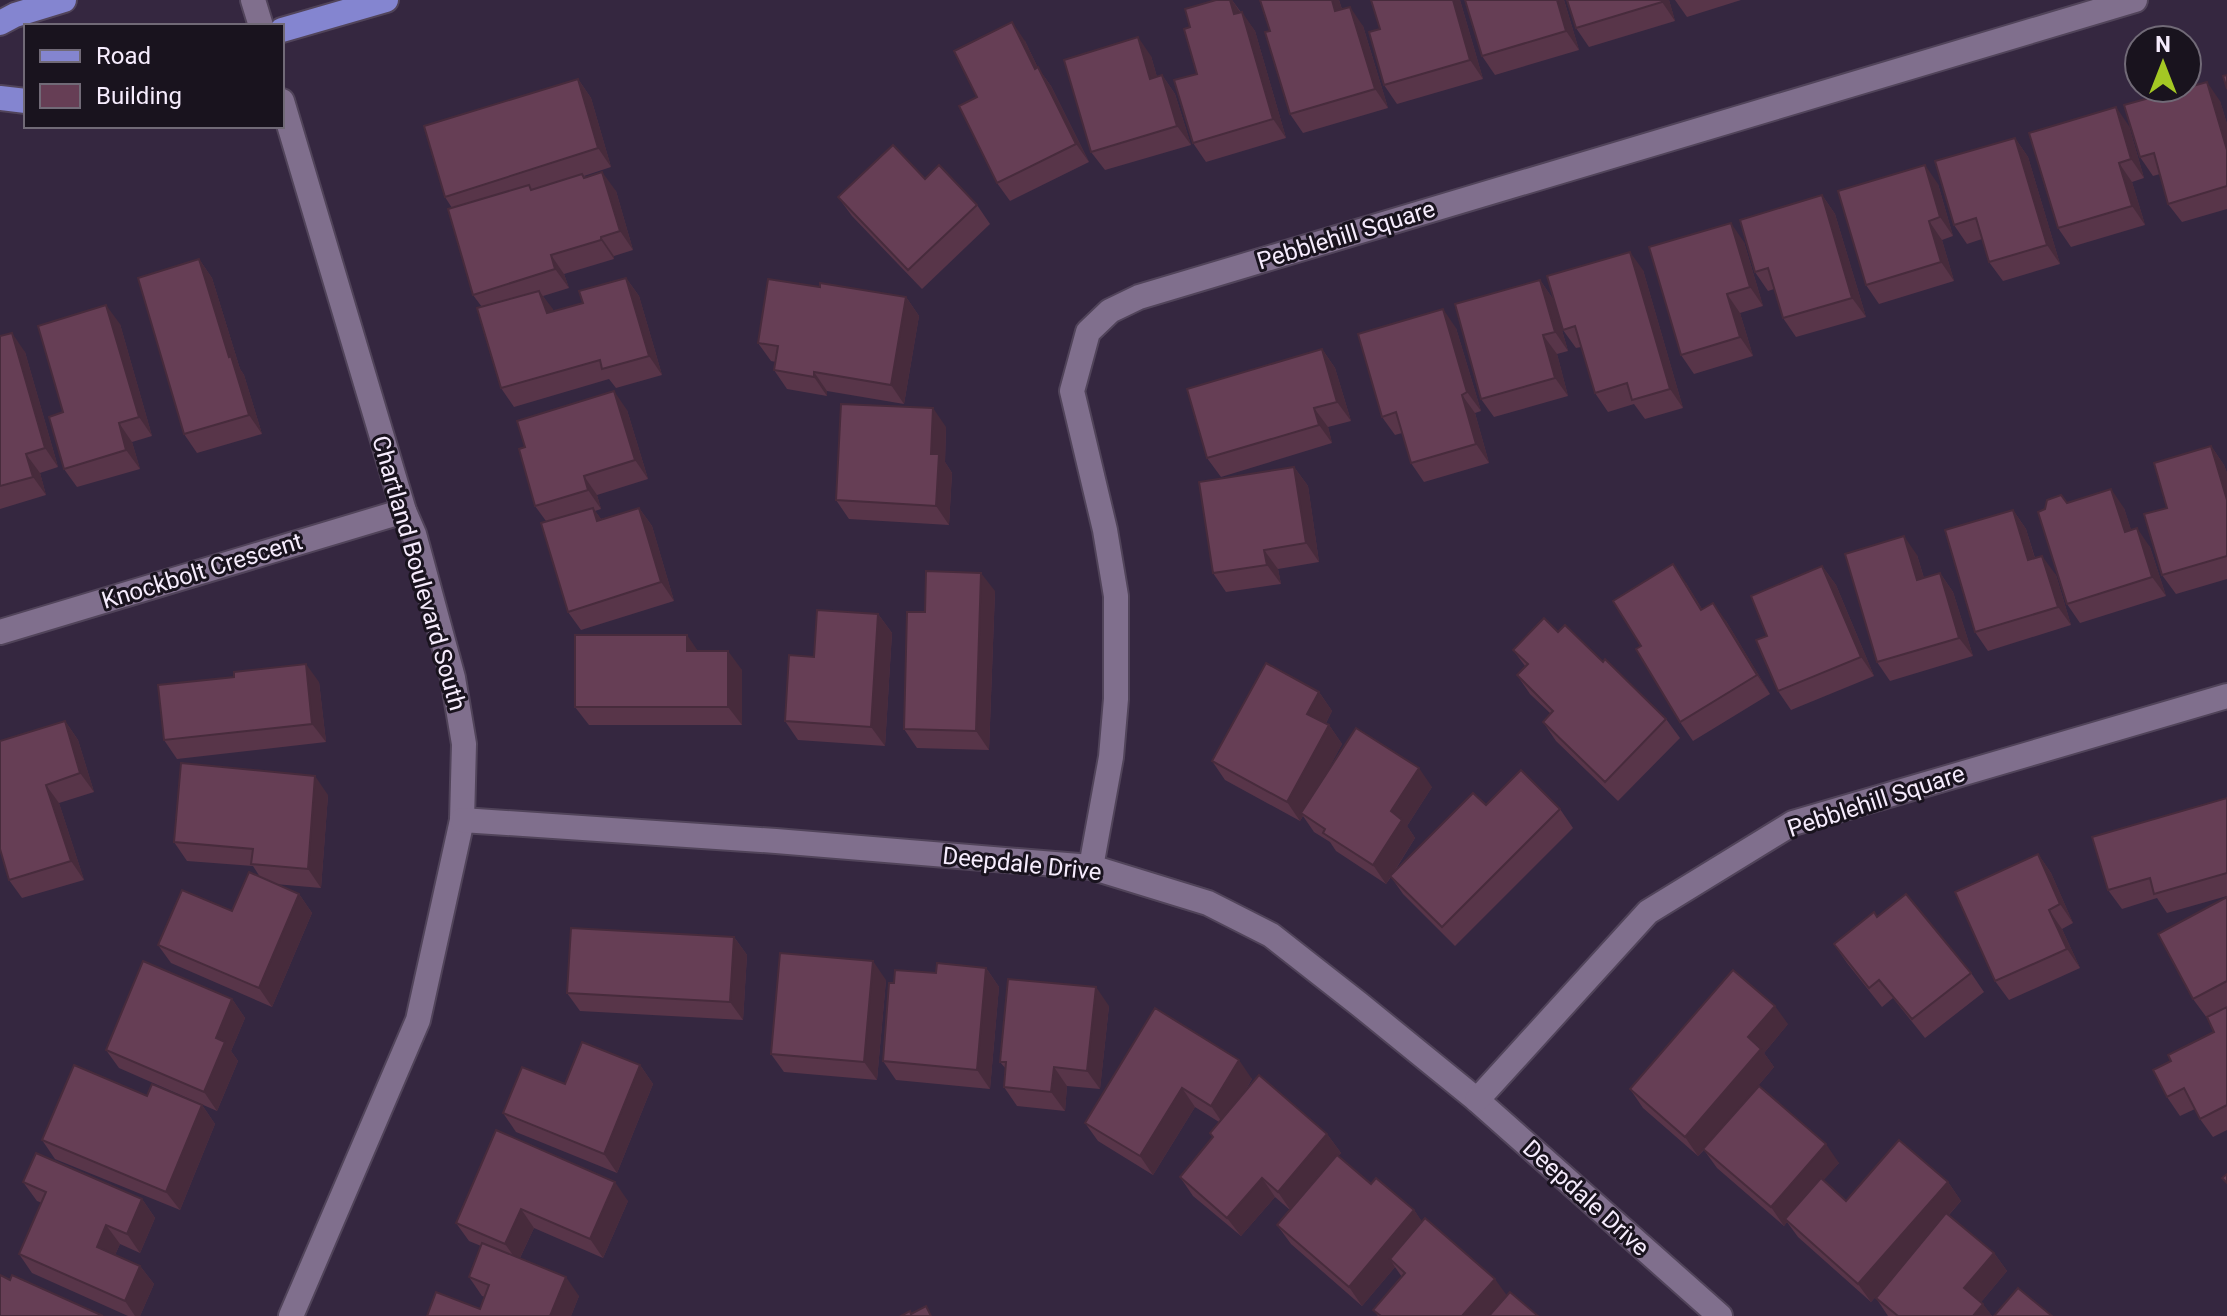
<svg xmlns="http://www.w3.org/2000/svg" width="2227" height="1316" font-family="Roboto,sans-serif">
<style>
.lines{fill:none;stroke-linecap:round;stroke-linejoin:round}
.minor-casing{stroke:#51445a;stroke-width:28}
.major-casing{stroke:#51445a;stroke-width:28}
.minor{stroke:#806f8d;stroke-width:24}
.major{stroke:#8485d0;stroke-width:24}
.wall{fill:#583549}
.shaded-wall{fill:#472b3c}
.building{fill:#663e55;stroke:#472b3c;stroke-width:2}
.labels{text-anchor:middle;dominant-baseline:central;stroke-width:6;stroke-linejoin:round;paint-order:stroke}
.street-label{font-size:24px;fill:#f6ecfd;stroke:#19131e}
</style>
<rect width="100%" height="100%" fill="#352740"/>
<g class="lines">
<!-- minor casing -->
<g class="minor-casing">
<g id="minor">
<polyline points="253,0 261,26"/>
<polyline points="282,101 404,511 414,534 453,678 464,744 462,820 418,1020 291,1316"/>
<polyline points="0,632 404,511"/>
<polyline points="462,820 776,841 1091,867 1208,903 1271,935 1359,1004 1477,1100 1720,1316"/>
<polyline points="1091,867 1111,757 1116,699 1116,596 1105,530 1072,391 1088,332 1110,311 1139,297 2135,0"/>
<polyline points="1477,1100 1648,912 1793,823 2227,696"/>
</g>
</g>
<!-- major casing -->
<g class="major-casing">
<g id="major">
<polyline points="0,23 15,15 64,0"/>
<polyline points="282,30 386,0"/>
<polyline points="0,98 26,101"/>
</g>
</g>
<!-- minor -->
<use href="#minor" class="minor"/>
<!-- major -->
<use href="#major" class="major"/>
</g>
<!-- wall -->
<g class="wall">
<polygon points="1216,0 1232,0 1255,31 1286,138 1206,162 1193,143 1197,74 1190,27"/>
<polygon points="1260,0 1339,0 1342,9 1363,26 1388,108 1303,133 1290,114 1270,31"/>
<polygon points="1460,0 1483,79 1397,104 1384,85 1380,29"/>
<polygon points="1564,0 1579,50 1495,75 1482,56"/>
<polygon points="1669,0 1675,21 1589,47 1576,28"/>
<polygon points="1675,0 1741,0 1687,17"/>
<polygon points="1025,41 1038,68 1051,86 1089,162 1010,201 997,183 977,97"/>
<polygon points="1151,56 1157,77 1162,75 1175,94 1191,145 1105,170 1091,152"/>
<polygon points="578,79 591,98 611,167 584,176 616,191 633,250 614,256 614,259 564,274 569,288 543,296 553,311 583,303 626,278 639,296 662,375 616,388 609,379 514,407 501,388 482,307 473,295 452,208 445,197"/>
<polygon points="2220,101 2227,124 2227,209 2182,222 2168,204 2160,174 2153,176 2140,157"/>
<polygon points="2129,126 2144,178 2132,182 2145,225 2071,247 2058,228"/>
<polygon points="2015,138 2028,157 2060,264 2003,281 1989,262 1982,239 1967,244 1954,225"/>
<polygon points="925,179 977,205 990,224 922,289 852,216 838,197"/>
<polygon points="1938,184 1953,236 1942,240 1954,281 1879,304 1866,285"/>
<polygon points="1822,195 1835,214 1866,317 1796,337 1783,318 1774,289 1768,291 1755,272"/>
<polygon points="1744,242 1763,306 1740,313 1753,356 1694,374 1681,355"/>
<polygon points="199,259 212,278 240,369 244,375 262,434 197,453 184,434"/>
<polygon points="1643,270 1683,408 1645,419 1634,404 1608,412 1595,393 1581,347 1576,348 1563,330"/>
<polygon points="1540,280 1553,299 1568,351 1557,354 1568,396 1494,417 1481,399"/>
<polygon points="820,287 906,297 919,316 904,404 827,391 827,396 787,389 774,370 776,362 771,361 758,343"/>
<polygon points="120,324 152,436 132,442 140,469 77,487 64,469 63,412"/>
<polygon points="1456,328 1481,411 1475,413 1489,463 1424,482 1411,463 1402,433 1395,435 1382,417"/>
<polygon points="0,336 25,352 58,467 40,473 46,495 0,509"/>
<polygon points="1322,349 1335,368 1351,421 1328,427 1332,443 1221,477 1207,458"/>
<polygon points="627,410 648,479 597,495 601,509 595,511 601,519 639,508 652,526 674,601 581,630 568,612 546,521 535,506"/>
<polygon points="946,427 945,462 952,473 949,525 849,519 836,500"/>
<polygon points="2211,446 2224,465 2227,473 2227,579 2176,594 2162,575 2167,508"/>
<polygon points="1294,467 1308,486 1319,562 1278,569 1281,584 1226,592 1213,573"/>
<polygon points="2067,503 2124,508 2131,530 2150,547 2166,596 2080,623 2067,604"/>
<polygon points="2013,510 2026,529 2035,558 2056,575 2071,625 1988,651 1975,632"/>
<polygon points="1917,555 1924,578 1940,573 1953,592 1973,656 1890,681 1877,662"/>
<polygon points="1822,566 1836,585 1874,676 1791,710 1778,691 1767,636"/>
<polygon points="1686,583 1702,609 1726,621 1770,694 1693,741 1680,722 1641,646"/>
<polygon points="995,591 989,750 917,748 904,729 925,612"/>
<polygon points="878,614 892,633 885,746 798,740 785,721"/>
<polygon points="1558,632 1603,662 1666,719 1680,738 1618,801 1556,741 1543,722 1551,714 1530,694 1517,675 1525,666 1513,650"/>
<polygon points="699,651 742,670 742,725 589,725 575,707"/>
<polygon points="319,682 326,742 177,759 164,740"/>
<polygon points="1319,692 1332,711 1326,723 1329,725 1342,744 1324,777 1432,787 1407,826 1415,838 1394,872 1486,805 1560,809 1573,828 1455,946 1403,894 1391,877 1386,884 1336,851 1330,842 1314,832 1303,816 1300,821 1225,780 1212,761"/>
<polygon points="65,721 78,740 94,792 59,803 84,880 22,898 9,880"/>
<polygon points="328,795 321,888 275,884 299,894 312,913 272,1007 171,963 158,945 232,911 260,877 253,866 187,861 174,842"/>
<polygon points="2227,798 2227,896 2167,913 2157,898 2122,909 2108,890"/>
<polygon points="2038,854 2051,873 2073,923 2062,929 2080,968 2009,1000 1995,981"/>
<polygon points="2227,897 2227,1130 2213,1137 2200,1119 2195,1109 2180,1116 2167,1097 2171,1061 2214,1032 2207,1018 2193,999"/>
<polygon points="1877,917 1971,973 1984,992 1925,1038 1893,998 1882,1007 1847,963 1834,944"/>
<polygon points="734,937 747,955 743,1020 580,1011 567,993"/>
<polygon points="986,968 999,987 990,1089 896,1080 883,1061 894,983 936,973"/>
<polygon points="886,980 877,1080 784,1072 771,1054"/>
<polygon points="232,999 245,1018 231,1051 238,1061 217,1111 119,1068 106,1050"/>
<polygon points="1109,1006 1100,1089 1067,1086 1065,1111 1017,1106 1004,1087 1006,1069 1000,1062"/>
<polygon points="1155,1008 1252,1079 1244,1093 1327,1134 1341,1153 1338,1156 1371,1184 1414,1210 1422,1222 1506,1296 1538,1316 1378,1316 1373,1310 1402,1277 1395,1267 1362,1306 1291,1244 1277,1225 1290,1210 1275,1197 1241,1236 1193,1196 1180,1177 1213,1138 1219,1122 1195,1107 1153,1175 1098,1141 1085,1123"/>
<polygon points="1788,1024 1764,1053 1774,1067 1735,1113 1839,1163 1823,1180 1846,1201 1948,1182 1961,1201 1949,1215 1994,1253 2007,1271 1981,1302 1992,1316 1888,1316 1876,1298 1888,1283 1871,1302 1798,1237 1787,1222 1784,1226 1717,1168 1704,1150 1698,1156 1643,1108 1630,1089"/>
<polygon points="640,1065 653,1084 617,1173 516,1132 503,1113"/>
<polygon points="147,1096 202,1105 215,1124 180,1210 55,1159 42,1140"/>
<polygon points="496,1130 628,1201 603,1258 534,1228 520,1258 579,1296 571,1316 427,1316 480,1309 485,1297 482,1296 469,1277 481,1246 469,1241 456,1223"/>
<polygon points="23,1182 142,1199 155,1218 140,1253 120,1244 115,1255 140,1266 154,1284 140,1316 128,1316 32,1273 19,1254 42,1203 37,1201"/>
</g>
<!-- shaded-wall -->
<g class="shaded-wall">
<polygon points="1230,0 1232,0 1242,15 1234,14"/>
<polygon points="1332,0 1339,0 1348,30 1335,11"/>
<polygon points="1453,0 1460,0 1483,79 1470,60"/>
<polygon points="1557,0 1564,0 1579,50 1566,31"/>
<polygon points="1662,0 1669,0 1675,21 1662,2"/>
<polygon points="1350,7 1363,26 1388,108 1375,89"/>
<polygon points="1242,12 1255,31 1286,138 1273,119"/>
<polygon points="1012,22 1025,41 1038,68 1051,86 1089,162 1076,144 1035,69"/>
<polygon points="1138,37 1151,56 1163,98 1150,79"/>
<polygon points="1162,75 1175,94 1191,145 1177,126"/>
<polygon points="578,79 591,98 611,167 598,148"/>
<polygon points="2207,82 2220,101 2227,124 2227,150"/>
<polygon points="2116,107 2129,126 2144,178 2131,159"/>
<polygon points="2015,138 2028,157 2060,264 2047,245"/>
<polygon points="2119,163 2132,182 2145,225 2132,206"/>
<polygon points="1925,165 1938,184 1953,236 1940,217"/>
<polygon points="602,172 616,191 633,250 620,231"/>
<polygon points="1822,195 1835,214 1866,317 1852,298"/>
<polygon points="1929,221 1942,240 1954,281 1941,262"/>
<polygon points="1731,223 1744,242 1763,306 1750,287"/>
<polygon points="601,237 614,256 614,259 601,240"/>
<polygon points="1630,252 1643,270 1683,408 1670,389"/>
<polygon points="551,255 564,274 569,288 555,269"/>
<polygon points="199,259 212,278 240,369 244,375 262,434 249,415 229,357"/>
<polygon points="626,278 639,296 662,375 649,356"/>
<polygon points="1540,280 1553,299 1568,351 1555,332"/>
<polygon points="539,291 553,309 560,332 547,313"/>
<polygon points="1727,294 1740,313 1753,356 1740,337"/>
<polygon points="906,297 919,316 904,404 891,385"/>
<polygon points="106,305 120,324 152,436 139,417"/>
<polygon points="1443,309 1456,328 1481,411 1467,392"/>
<polygon points="12,333 25,352 58,467 45,448"/>
<polygon points="1543,335 1557,354 1568,396 1555,378"/>
<polygon points="1322,349 1335,368 1351,421 1337,402"/>
<polygon points="814,372 827,391 827,396 814,377"/>
<polygon points="614,391 627,410 648,479 635,460"/>
<polygon points="1462,395 1475,413 1489,463 1476,444"/>
<polygon points="933,408 946,427 945,462 952,473 949,525 936,506 931,454"/>
<polygon points="1314,408 1328,427 1332,443 1319,425"/>
<polygon points="119,423 132,442 140,469 126,450"/>
<polygon points="2211,446 2224,465 2227,473 2227,500"/>
<polygon points="26,454 40,473 46,495 33,477"/>
<polygon points="1294,467 1308,486 1319,562 1306,543"/>
<polygon points="584,476 597,495 601,509 588,490"/>
<polygon points="2111,489 2124,508 2138,551 2125,532"/>
<polygon points="593,508 606,526 597,521"/>
<polygon points="639,508 652,526 674,601 661,582"/>
<polygon points="2013,510 2026,529 2041,579 2028,560"/>
<polygon points="2137,528 2150,547 2166,596 2152,577"/>
<polygon points="1904,536 1917,555 1930,599 1917,580"/>
<polygon points="1264,550 1278,569 1281,584 1267,565"/>
<polygon points="2042,556 2056,575 2071,625 2058,607"/>
<polygon points="1673,564 1686,583 1714,629 1701,610"/>
<polygon points="1822,566 1836,585 1874,676 1861,657"/>
<polygon points="981,573 995,591 989,750 976,731"/>
<polygon points="1940,573 1953,592 1973,656 1959,638"/>
<polygon points="1713,603 1726,621 1770,694 1757,675"/>
<polygon points="878,614 892,633 885,746 871,727"/>
<polygon points="687,635 700,654 687,651"/>
<polygon points="728,651 742,670 742,725 728,707"/>
<polygon points="306,664 319,682 326,742 312,724"/>
<polygon points="1319,692 1332,711 1321,733 1307,714"/>
<polygon points="65,721 78,740 94,792 80,773"/>
<polygon points="1329,725 1342,744 1304,815 1301,813 1303,816 1300,821 1287,802"/>
<polygon points="1419,768 1432,787 1407,826 1415,838 1386,884 1373,865 1391,811"/>
<polygon points="315,776 328,795 321,888 308,869"/>
<polygon points="46,785 59,803 84,880 71,861"/>
<polygon points="2038,854 2051,873 2073,923 2060,904"/>
<polygon points="299,894 312,913 272,1007 259,988"/>
<polygon points="2049,910 2062,929 2080,968 2067,949"/>
<polygon points="734,937 747,955 743,1020 730,1002"/>
<polygon points="873,961 886,980 877,1080 864,1062"/>
<polygon points="986,968 999,987 990,1089 977,1070"/>
<polygon points="1096,987 1109,1006 1100,1089 1087,1071"/>
<polygon points="232,999 245,1018 231,1051 238,1061 217,1111 204,1092 216,1038"/>
<polygon points="1775,1006 1788,1024 1764,1053 1774,1067 1698,1156 1685,1137 1748,1037"/>
<polygon points="1239,1060 1252,1079 1224,1125 1211,1106"/>
<polygon points="640,1065 653,1084 617,1173 604,1154"/>
<polygon points="1054,1067 1067,1086 1065,1111 1051,1092"/>
<polygon points="1182,1088 1195,1107 1153,1175 1140,1156"/>
<polygon points="202,1105 215,1124 180,1210 166,1192"/>
<polygon points="1327,1134 1341,1153 1291,1211 1278,1192"/>
<polygon points="1826,1144 1839,1163 1788,1221 1785,1219 1787,1222 1784,1226 1771,1207"/>
<polygon points="1262,1178 1275,1197 1241,1236 1227,1218"/>
<polygon points="615,1182 628,1201 603,1258 590,1239"/>
<polygon points="1948,1182 1961,1201 1871,1302 1858,1284"/>
<polygon points="142,1199 155,1218 140,1253 127,1234"/>
<polygon points="521,1209 534,1228 518,1262 505,1244"/>
<polygon points="1414,1210 1427,1229 1390,1259 1395,1267 1362,1306 1349,1287"/>
<polygon points="106,1225 120,1244 110,1266 97,1247"/>
<polygon points="1994,1253 2007,1271 1977,1307 1964,1288"/>
<polygon points="140,1266 154,1284 140,1316 135,1316 125,1301"/>
<polygon points="566,1277 579,1296 571,1316 550,1316"/>
<polygon points="1495,1279 1508,1297 1492,1316 1462,1316"/>
<polygon points="1983,1304 1992,1316 1973,1316"/>
</g>
<!-- building -->
<g class="building">
<polygon points="1216,0 1230,0 1234,14 1242,12 1273,119 1193,143 1174,80 1197,74 1184,29 1190,27 1185,9"/>
<polygon points="1260,0 1332,0 1335,11 1350,7 1375,89 1290,114 1265,32 1270,31"/>
<polygon points="1371,0 1453,0 1470,60 1384,85 1369,32 1380,29"/>
<polygon points="1465,0 1557,0 1566,31 1482,56"/>
<polygon points="1567,0 1662,0 1662,2 1576,28"/>
<polygon points="1012,22 1035,69 1038,67 1076,144 997,183 959,106 977,97 954,51"/>
<polygon points="1138,37 1150,79 1162,75 1177,126 1091,152 1064,60"/>
<polygon points="2227,75 2227,89 2223,76"/>
<polygon points="578,79 598,148 445,197 424,126"/>
<polygon points="2207,82 2227,150 2227,186 2168,204 2154,153 2140,157 2124,105"/>
<polygon points="2116,107 2131,159 2119,163 2132,206 2058,228 2029,133"/>
<polygon points="2015,138 2047,245 1989,262 1976,218 1954,225 1935,161"/>
<polygon points="893,145 925,179 939,165 977,205 908,270 838,197"/>
<polygon points="1925,165 1940,217 1929,221 1941,262 1866,285 1838,191"/>
<polygon points="602,172 620,231 601,237 601,240 551,255 555,269 473,295 448,209 529,185 531,190 582,174 584,178"/>
<polygon points="1822,195 1852,298 1783,318 1768,268 1755,272 1740,220"/>
<polygon points="1731,223 1750,287 1727,294 1740,337 1681,355 1649,247"/>
<polygon points="1630,252 1670,389 1632,400 1627,383 1595,393 1575,326 1563,330 1547,276"/>
<polygon points="199,259 229,357 231,356 249,415 184,434 138,278"/>
<polygon points="626,278 649,356 602,369 600,360 501,388 477,308 539,291 547,313 583,303 579,291"/>
<polygon points="768,279 820,287 820,283 906,297 891,385 814,372 814,377 774,370 778,346 758,343"/>
<polygon points="1540,280 1555,332 1543,335 1555,378 1481,399 1455,304"/>
<polygon points="106,305 139,417 119,423 126,450 64,469 49,417 63,412 38,326"/>
<polygon points="1443,309 1467,392 1462,395 1476,444 1411,463 1396,412 1382,417 1358,334"/>
<polygon points="12,333 45,448 26,454 33,477 0,486 0,336"/>
<polygon points="1322,349 1337,402 1314,408 1319,425 1207,458 1187,389"/>
<polygon points="614,391 635,460 584,476 588,490 535,506 519,449 525,447 517,421"/>
<polygon points="841,404 933,408 931,454 939,454 936,506 836,500"/>
<polygon points="2211,446 2227,500 2227,556 2162,575 2144,514 2167,508 2154,463"/>
<polygon points="1294,467 1306,543 1264,550 1267,565 1213,573 1199,482"/>
<polygon points="2111,489 2125,532 2137,528 2152,577 2067,604 2038,512 2045,509 2047,500 2061,495 2067,503"/>
<polygon points="593,508 597,521 639,508 661,582 568,612 541,523"/>
<polygon points="2013,510 2028,560 2042,556 2058,607 1975,632 1945,530"/>
<polygon points="1904,536 1917,580 1940,573 1959,638 1877,662 1845,554"/>
<polygon points="1673,564 1701,610 1713,603 1757,675 1680,722 1636,649 1641,646 1613,601"/>
<polygon points="1822,566 1861,657 1778,691 1756,640 1767,636 1751,596"/>
<polygon points="926,571 981,573 976,731 904,729 907,612 925,612"/>
<polygon points="817,610 878,614 871,727 785,721 789,655 814,657"/>
<polygon points="1544,618 1558,632 1565,625 1603,662 1605,659 1666,719 1605,782 1543,722 1553,711 1517,675 1528,664 1513,650"/>
<polygon points="575,635 687,635 687,651 728,651 728,707 575,707"/>
<polygon points="1266,663 1319,692 1307,714 1329,725 1287,802 1212,761"/>
<polygon points="306,664 312,724 164,740 158,685 234,677 234,672"/>
<polygon points="65,721 80,773 46,785 71,861 9,880 0,849 0,741"/>
<polygon points="1356,728 1419,768 1391,811 1402,820 1373,865 1323,833 1325,829 1301,813"/>
<polygon points="181,763 315,776 308,869 251,864 253,849 174,842"/>
<polygon points="1521,770 1560,809 1442,927 1390,876 1473,793 1486,805"/>
<polygon points="2227,798 2227,873 2154,894 2150,878 2108,890 2092,837"/>
<polygon points="2038,854 2060,904 2049,910 2067,949 1995,981 1955,892"/>
<polygon points="249,872 299,894 259,988 158,945 182,890 232,911"/>
<polygon points="1906,894 1971,973 1912,1019 1879,980 1869,988 1834,944 1874,912 1877,917"/>
<polygon points="2227,897 2227,981 2193,999 2158,934"/>
<polygon points="571,928 734,937 730,1002 567,993"/>
<polygon points="780,953 873,961 864,1062 771,1054"/>
<polygon points="143,961 232,999 216,1038 225,1042 204,1092 106,1050"/>
<polygon points="937,963 986,968 977,1070 883,1061 889,983 894,983 895,970 936,973"/>
<polygon points="1733,970 1775,1006 1748,1037 1761,1049 1685,1137 1630,1089"/>
<polygon points="1008,979 1096,987 1087,1071 1054,1067 1051,1092 1004,1087 1006,1062 1000,1062"/>
<polygon points="2227,1007 2227,1105 2200,1119 2184,1088 2167,1097 2153,1070 2171,1061 2168,1055 2214,1032 2207,1017"/>
<polygon points="1155,1008 1239,1060 1211,1106 1182,1088 1140,1156 1085,1123"/>
<polygon points="582,1042 640,1065 604,1154 503,1113 522,1067 565,1084"/>
<polygon points="74,1065 147,1096 152,1084 202,1105 166,1192 42,1140"/>
<polygon points="1259,1075 1327,1134 1278,1192 1262,1178 1227,1218 1180,1177 1213,1137 1210,1133"/>
<polygon points="1759,1086 1826,1144 1771,1207 1703,1149"/>
<polygon points="496,1130 615,1182 590,1239 521,1209 505,1244 456,1223"/>
<polygon points="1899,1140 1948,1182 1858,1284 1785,1219 1821,1178 1846,1201"/>
<polygon points="36,1153 142,1199 127,1234 106,1225 97,1247 140,1266 125,1301 19,1254 46,1192 23,1182"/>
<polygon points="1337,1155 1371,1184 1376,1178 1414,1210 1349,1287 1277,1225"/>
<polygon points="2227,1174 2227,1183 2222,1178"/>
<polygon points="1946,1213 1994,1253 1964,1288 1983,1304 1973,1316 1898,1316 1876,1298"/>
<polygon points="1425,1218 1495,1279 1462,1316 1381,1316 1373,1310 1405,1273 1390,1259"/>
<polygon points="482,1243 566,1277 550,1316 427,1316 436,1292 480,1309 489,1285 469,1277"/>
<polygon points="0,1275 10,1280 12,1275 103,1316 0,1316"/>
<polygon points="2018,1288 2052,1316 1994,1316"/>
<polygon points="1510,1292 1538,1316 1489,1316"/>
<polygon points="926,1306 931,1316 901,1316 910,1311 911,1314"/>
</g>
<g class="labels">
<!-- street labels -->
<g class="street-label">
<text transform="translate(1346 235) rotate(-17)">Pebblehill Square</text>
<text transform="translate(202 571) rotate(-17)">Knockbolt Crescent</text>
<text transform="translate(419 573) rotate(74)">Chartland Boulevard South</text>
<text transform="translate(1876 801) rotate(-18)">Pebblehill Square</text>
<text transform="translate(1022 864) rotate(6)">Deepdale Drive</text>
<text transform="translate(1586 1198) rotate(42)">Deepdale Drive</text>
</g>
</g>
<!-- legend -->
<rect x="24" y="24" width="260" height="104" fill="#19131e" stroke="#716a77" stroke-width="2"/>
<rect x="40" y="50" width="40" height="12" fill="#8485d0" stroke="#716a77" stroke-width="2"/>
<text x="96" y="64" font-size="24" fill="#f6ecfd">Road</text>
<rect x="40" y="84" width="40" height="24" fill="#663e55" stroke="#716a77" stroke-width="2"/>
<text x="96" y="104" font-size="24" fill="#f6ecfd">Building</text>
<!-- north arrow -->
<g transform="translate(2163 64)"><circle r="38" fill="#19131e" stroke="#716a77" stroke-width="2"/>
<path d="M0-6L14 30L0 20L-14 30Z" fill="#a4c824"/>
<text y="-12" font-size="22" font-weight="bold" text-anchor="middle" fill="#f6ecfd">N</text>
</g>
</svg>
